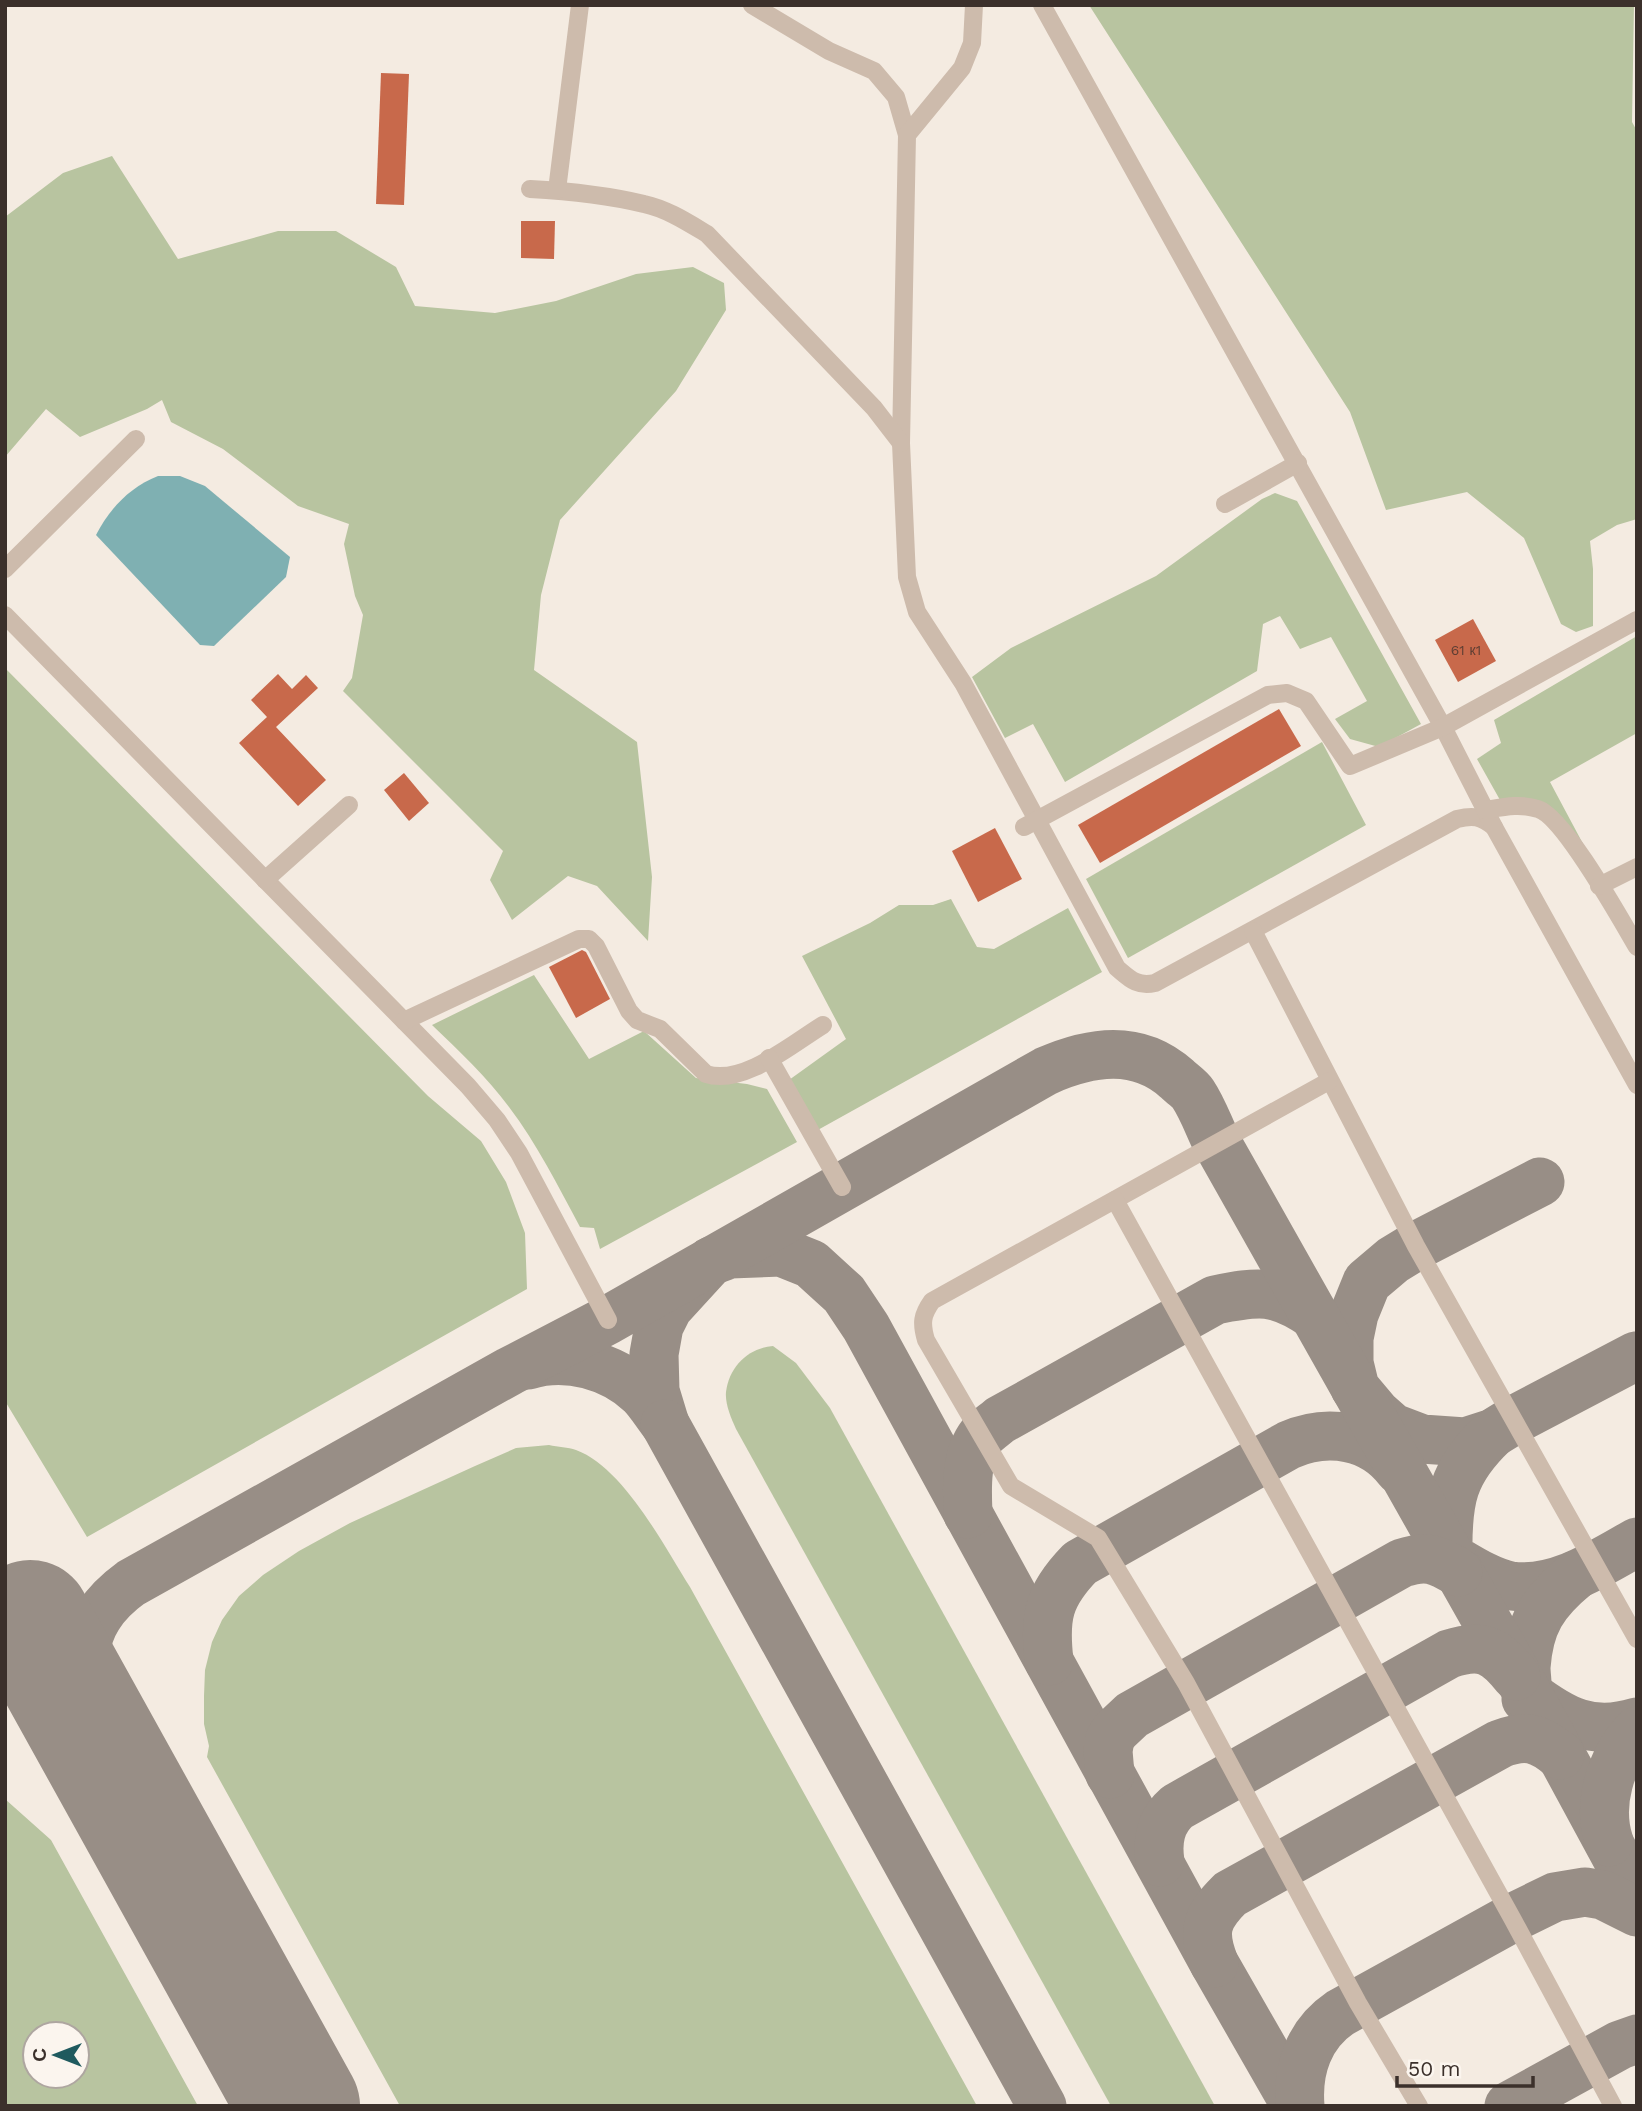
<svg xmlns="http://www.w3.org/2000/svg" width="1642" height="2111" font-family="'Work Sans',sans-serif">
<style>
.green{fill:#b8c4a0;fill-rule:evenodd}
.water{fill:#7fb0b2}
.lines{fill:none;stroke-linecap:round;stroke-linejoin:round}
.taxiway{stroke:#988e86;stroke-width:49}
.runway{stroke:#988e86;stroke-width:122}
.building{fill:#c8694b}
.minor{stroke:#cdbbac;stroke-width:18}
.labels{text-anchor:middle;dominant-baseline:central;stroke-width:7;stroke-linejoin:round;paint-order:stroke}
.number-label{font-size:14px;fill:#5e3e33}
</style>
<rect width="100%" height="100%" fill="#f4ebe1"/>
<!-- green -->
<g class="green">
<polygon points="1089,5 1634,5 1632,122 1637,131 1637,519 1617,525 1590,541 1593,569 1593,626 1576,632 1561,624 1524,538 1467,492 1386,510 1350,412"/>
<polygon points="112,156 178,259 278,231 336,231 396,267 415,306 495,313 556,301 636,274 693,267 724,283 726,310 676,391 560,520 541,595 534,670 637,742 652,877 648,941 597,886 568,876 512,920 490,880 503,851 343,691 352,678 363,615 355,596 344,544 349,524 298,506 223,449 171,422 162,400 147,409 80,437 46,409 5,457 5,217 63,173"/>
<polygon points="1275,493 1297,501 1421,724 1379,747 1350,739 1335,719 1367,701 1331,637 1300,649 1280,616 1263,624 1257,671 1065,782 1033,724 1005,738 972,677 1011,648 1156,576 1262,499"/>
<polygon points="1637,636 1637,733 1550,782 1589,855 1558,817 1500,800 1477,759 1501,743 1494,720"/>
<polygon points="5,668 428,1096 481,1141 506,1182 525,1233 527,1289 87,1537 5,1401"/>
<polygon points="1322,742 1366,825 1128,958 1086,879"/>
<polygon points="951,899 977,947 994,949 1068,908 1102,972 816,1131 789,1080 846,1039 802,956 870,923 899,905 933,905"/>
<path d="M534,975L589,1059L644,1031L696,1078L747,1084L767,1089L797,1142L600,1249L594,1228L580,1227C558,1186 537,1144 509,1107C487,1077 459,1051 432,1025Z"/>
<path d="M773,1346L796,1363L830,1408L1215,2106H1111L736,1429C731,1418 725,1404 726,1392C729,1367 748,1348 773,1346Z"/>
<path d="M549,1445C558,1447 568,1447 576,1450C623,1467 664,1546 690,1587L977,2106H400L207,1757L209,1746L204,1724V1696L205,1670L212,1642L222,1620L239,1596L263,1575L299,1551L350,1523L475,1466L516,1448Z"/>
<path d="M5,1799L51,1840L198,2106H5ZM77,2034V2076H35V2034Z"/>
</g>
<!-- water -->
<path class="water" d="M158,476H180L205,486L290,557L286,577L214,646L200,645L96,535C110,508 130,487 158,476Z"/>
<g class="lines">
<!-- taxiway -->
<g class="taxiway">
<polyline points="1540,1182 1416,1246 1393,1260 1367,1282 1354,1314 1349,1338 1349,1363 1355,1388 1376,1413 1393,1428 1422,1439 1465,1442 1493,1433 1514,1420 1636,1356"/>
<path d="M528,1365C567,1353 612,1366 641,1393C650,1402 657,1414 665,1424L655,1391L654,1354L659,1326L668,1308L711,1261L730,1254L781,1252L811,1264L844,1294L866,1327L1214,1963L1296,2106"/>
<polyline points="665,1424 1042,2106"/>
<path d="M1493,1433C1452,1472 1447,1500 1448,1556C1467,1567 1489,1582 1511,1586C1556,1592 1600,1563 1637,1542"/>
<path d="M968,1514C967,1488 965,1457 982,1435C987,1430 994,1425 1000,1420L1215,1300C1259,1291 1276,1289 1314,1315"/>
<path d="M1049,1661C1044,1617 1048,1596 1080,1563L1289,1445C1328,1428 1373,1435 1399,1470"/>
<path d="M1528,1694C1564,1721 1591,1736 1637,1722"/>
<path d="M1526,1699C1529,1689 1526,1678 1526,1667C1529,1624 1543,1602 1576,1575"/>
<path d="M97,1742C82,1676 69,1628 131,1583L510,1371L608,1320L1046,1071C1091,1051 1138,1044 1177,1079C1182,1084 1189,1088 1193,1094C1203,1109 1209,1127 1217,1143L1528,1694L1637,1895"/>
<path d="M1110,1774L1108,1751L1110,1739L1115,1731L1132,1715L1402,1563C1427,1555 1436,1559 1458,1572"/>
<path d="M1609,1842C1597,1804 1610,1760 1637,1731"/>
<path d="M1160,1862C1157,1841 1160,1822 1177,1807L1449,1654C1482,1643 1495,1650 1516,1676"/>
<path d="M1214,1963C1202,1931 1206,1918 1230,1894L1500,1744C1526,1734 1539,1738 1560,1755"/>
<path d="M1300,2106C1297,2069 1309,2034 1340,2013L1512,1918L1555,1897L1585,1892L1603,1895L1637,1912"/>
<polyline points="1509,2106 1620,2045 1637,2039"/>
</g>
<!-- runway -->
<polyline class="runway" points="30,1621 299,2106"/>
</g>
<!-- building -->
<g class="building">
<polygon points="381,73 409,74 404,205 376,204"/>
<polygon points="521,221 555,221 554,259 521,258"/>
<polygon points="1473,619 1496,661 1458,682 1435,640"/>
<polygon points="278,674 292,689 306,675 318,688 276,727 326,780 298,806 239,743 267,717 251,700"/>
<polygon points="1279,709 1301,746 1100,863 1078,825"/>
<polygon points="404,773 429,803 409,821 384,790"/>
<polygon points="995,828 1022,879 978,902 952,851"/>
<polygon points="582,950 586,952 610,999 576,1018 549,967"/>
</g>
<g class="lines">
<!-- minor -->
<g class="minor">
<polyline points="752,5 829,51 874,71 896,97 907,135"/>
<path d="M974,5L972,43L962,68L907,135L901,443L907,577L917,612L963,683L1117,968C1130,979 1137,987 1155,983L1457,819C1473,815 1481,816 1494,827"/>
<polyline points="1042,5 1443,727 1494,827 1637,1085"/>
<path d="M530,189C567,191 607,195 644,204C667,209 687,222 707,234L874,408L901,443"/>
<polyline points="557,190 580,5"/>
<polyline points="1225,504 1298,463"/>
<polyline points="5,569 136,439"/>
<polyline points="5,615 468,1086 497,1120 519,1153 608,1320"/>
<path d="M1485,810C1503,807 1520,803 1538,809C1564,817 1621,920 1637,947"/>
<polyline points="1024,827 1268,695 1287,693 1306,701 1350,766 1443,727 1637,620"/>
<polyline points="265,880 349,805"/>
<polyline points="1599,886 1637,867"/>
<polyline points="1253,931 1416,1246 1637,1639"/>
<path d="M404,1021L579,939H589L596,946L629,1011L637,1020L660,1029L706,1074C743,1086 792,1044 823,1025"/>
<polyline points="769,1058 842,1187"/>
<path d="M1329,1081L932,1301C922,1315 921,1323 926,1340L1011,1486L1098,1538L1186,1683L1358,2003L1419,2106"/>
<polyline points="1115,1200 1512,1918 1613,2106"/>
</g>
</g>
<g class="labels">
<!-- number labels -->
<g class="number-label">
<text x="1466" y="650">61 к1</text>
</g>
</g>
<!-- border -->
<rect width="1642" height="2111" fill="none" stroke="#3b302b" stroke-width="14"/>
<!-- north arrow -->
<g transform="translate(56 2055) rotate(270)"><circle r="33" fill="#fbf5ee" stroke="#aea6a0" stroke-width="2"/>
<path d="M0-5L12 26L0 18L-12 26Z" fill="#1f5a5e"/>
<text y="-10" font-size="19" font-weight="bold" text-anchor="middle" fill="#3b302b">С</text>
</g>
<!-- scale -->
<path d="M1397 2076v10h136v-10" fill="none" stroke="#3b302b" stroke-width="3.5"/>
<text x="1408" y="2076" font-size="21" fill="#3b302b" stroke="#fbf5ee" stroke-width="5" paint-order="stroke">50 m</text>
</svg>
